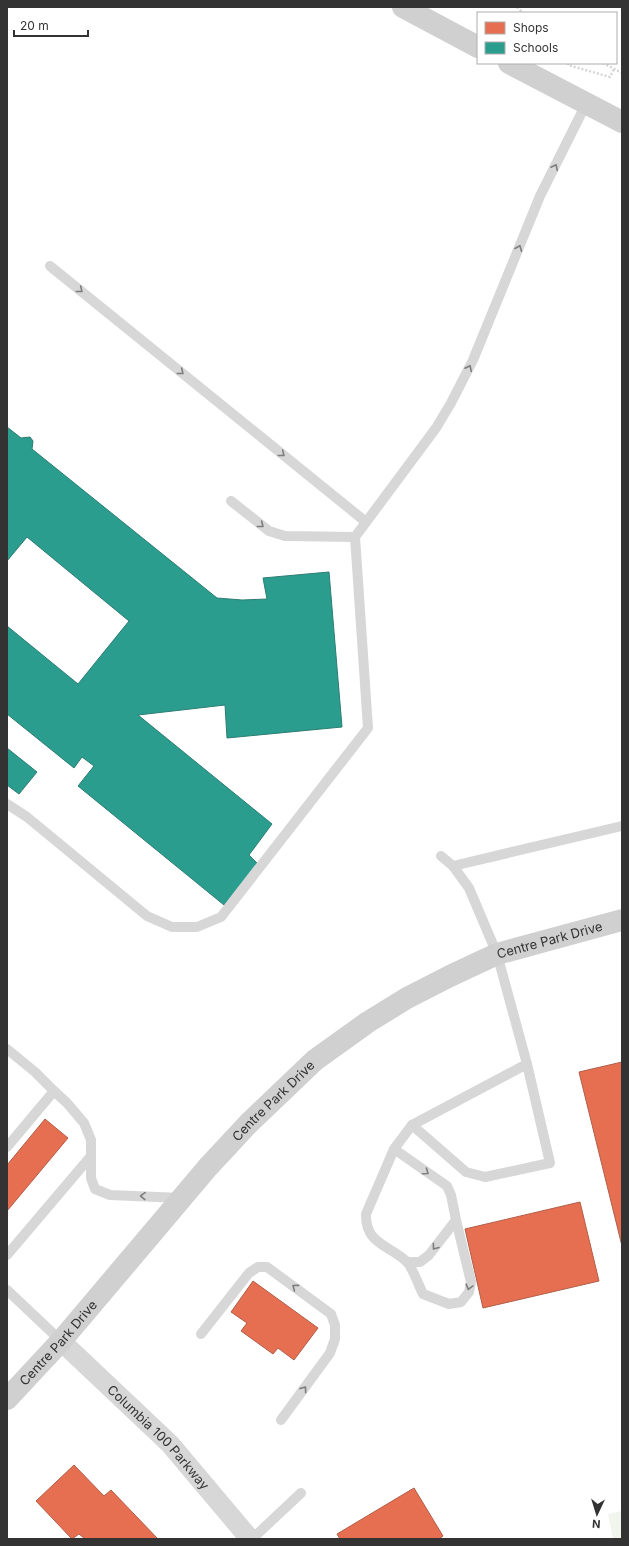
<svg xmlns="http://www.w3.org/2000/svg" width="629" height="1546" font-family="Inter,sans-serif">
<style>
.green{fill:#f1f5ed}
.shops{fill:#e76f51;stroke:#b15d48}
.schools{fill:#2a9d8f;stroke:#2d7d73}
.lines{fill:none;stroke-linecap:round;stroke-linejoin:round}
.path{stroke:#d6d6d6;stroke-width:2.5;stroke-dasharray:2 2;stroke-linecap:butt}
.lane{stroke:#d7d7d7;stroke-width:10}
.street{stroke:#d7d7d7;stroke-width:20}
.secondary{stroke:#d0d0d0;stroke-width:22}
.oneway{stroke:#7d7d7d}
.labels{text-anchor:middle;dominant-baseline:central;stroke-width:4;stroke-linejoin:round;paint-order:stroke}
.street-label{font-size:13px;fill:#333;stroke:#fff}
</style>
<rect width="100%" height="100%" fill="#fff"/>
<!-- green -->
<polygon class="green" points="622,1511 622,1539 613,1539 608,1514"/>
<!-- shops -->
<g class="shops">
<polygon points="622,1062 622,1246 579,1072"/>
<polygon points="45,1119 68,1138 7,1211 7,1165"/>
<polygon points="580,1202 599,1281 483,1308 465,1229"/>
<polygon points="253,1281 318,1328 294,1360 278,1348 273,1354 241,1331 247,1323 231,1312"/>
<polygon points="74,1465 104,1496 111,1490 158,1539 85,1539 79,1534 72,1539 36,1501"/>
<polygon points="414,1488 443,1536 439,1539 340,1539 337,1534"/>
</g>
<!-- schools -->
<g class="schools">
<polygon points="7,427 21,438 30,437 33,441 32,449 217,598 242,600 267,599 263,578 329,572 342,727 227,738 225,705 138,715 272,824 249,855 259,865 224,905 78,786 94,766 82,757 74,768 7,714 7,626 78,684 129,621 27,537 7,561"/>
<polygon points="7,748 37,772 19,794 7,785"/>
</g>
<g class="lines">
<!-- path -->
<g class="path">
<polyline points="517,7 523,13"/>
<polyline points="568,63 568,65 610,77 614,69"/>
<polyline points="603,63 622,73"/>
</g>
<!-- lane -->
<g class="lane">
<polyline points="50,266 366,522"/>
<polyline points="231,501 269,531 285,536 355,537"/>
<polyline points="7,804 27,817 147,916 172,927 197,927 221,917 368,728 355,537 436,428 451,403 473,360 540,196 586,104"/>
<polyline points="453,866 622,826"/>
<polyline points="7,1049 35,1072 54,1091"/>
<polyline points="412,1125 466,1172 485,1177 550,1163 527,1064 497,954 469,888 453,866 441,856"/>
<polyline points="7,1147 54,1091 67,1103 84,1123 91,1140 91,1178 95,1189 110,1195 181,1198"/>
<path d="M394,1149L447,1186L451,1195L456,1220L471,1282L469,1292L461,1302L449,1304L423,1294C419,1286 412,1266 406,1261C388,1245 365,1243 366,1214L394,1149L412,1125L527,1064"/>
<polyline points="7,1255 91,1156"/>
<polyline points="407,1262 420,1262 429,1255 456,1220"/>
<polyline points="7,1290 61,1341"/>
<polyline points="201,1334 249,1273 258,1267 267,1267 331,1314 335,1325 335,1339 330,1353 281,1420"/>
<polyline points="252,1539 301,1493"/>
</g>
<!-- street -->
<path class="street" id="s1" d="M61,1341L170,1444L250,1539"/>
<!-- secondary -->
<g class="secondary">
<polyline points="403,7 478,47"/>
<polyline points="509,63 622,122"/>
<path id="s2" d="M7,1399L61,1341L208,1167L249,1123L315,1060L368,1022L407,998L450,976L497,954L622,920"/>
</g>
</g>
<!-- one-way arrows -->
<defs><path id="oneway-chevron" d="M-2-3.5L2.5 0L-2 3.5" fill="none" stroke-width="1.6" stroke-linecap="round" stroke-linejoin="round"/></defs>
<g class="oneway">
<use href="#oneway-chevron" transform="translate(555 167) rotate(-63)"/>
<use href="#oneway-chevron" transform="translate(519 248) rotate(-68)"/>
<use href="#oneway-chevron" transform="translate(80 290) rotate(39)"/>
<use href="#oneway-chevron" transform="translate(469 368) rotate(-63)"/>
<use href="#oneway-chevron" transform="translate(181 372) rotate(39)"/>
<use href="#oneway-chevron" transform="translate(282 454) rotate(39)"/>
<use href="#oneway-chevron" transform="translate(261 525) rotate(38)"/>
<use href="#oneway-chevron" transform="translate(426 1172) rotate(35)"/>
<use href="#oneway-chevron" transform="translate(143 1196) rotate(-178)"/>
<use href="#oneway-chevron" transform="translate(435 1247) rotate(127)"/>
<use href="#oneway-chevron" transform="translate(295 1287) rotate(-143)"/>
<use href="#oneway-chevron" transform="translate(469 1287) rotate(105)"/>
<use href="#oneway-chevron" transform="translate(304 1389) rotate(-54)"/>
</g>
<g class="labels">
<!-- street labels -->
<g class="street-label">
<text stroke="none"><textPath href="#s2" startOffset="724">Centre Park Drive</textPath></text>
<text stroke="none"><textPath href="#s2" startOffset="400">Centre Park Drive</textPath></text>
<text stroke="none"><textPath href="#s2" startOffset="76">Centre Park Drive</textPath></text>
<text stroke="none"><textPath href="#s1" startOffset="137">Columbia 100 Parkway</textPath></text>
</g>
</g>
<!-- border -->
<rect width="629" height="1546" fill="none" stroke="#333333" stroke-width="16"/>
<!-- legend -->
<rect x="477" y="12" width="140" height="52" fill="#ffffff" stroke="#adadad"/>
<rect x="485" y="22" width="20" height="12" fill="#e76f51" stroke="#adadad"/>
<text x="513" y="32" font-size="12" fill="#333333">Shops</text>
<rect x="485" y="42" width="20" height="12" fill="#2a9d8f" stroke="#adadad"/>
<text x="513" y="52" font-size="12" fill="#333333">Schools</text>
<!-- north arrow -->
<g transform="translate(597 1514) rotate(184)" stroke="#ffffff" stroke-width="3" paint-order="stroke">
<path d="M0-3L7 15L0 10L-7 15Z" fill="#333333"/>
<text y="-6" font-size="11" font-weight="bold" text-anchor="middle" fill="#333333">N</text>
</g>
<!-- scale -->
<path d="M14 30v6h74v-6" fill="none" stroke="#333333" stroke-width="2"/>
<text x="20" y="30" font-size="12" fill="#333333" stroke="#ffffff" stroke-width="3" paint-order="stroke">20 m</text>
</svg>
